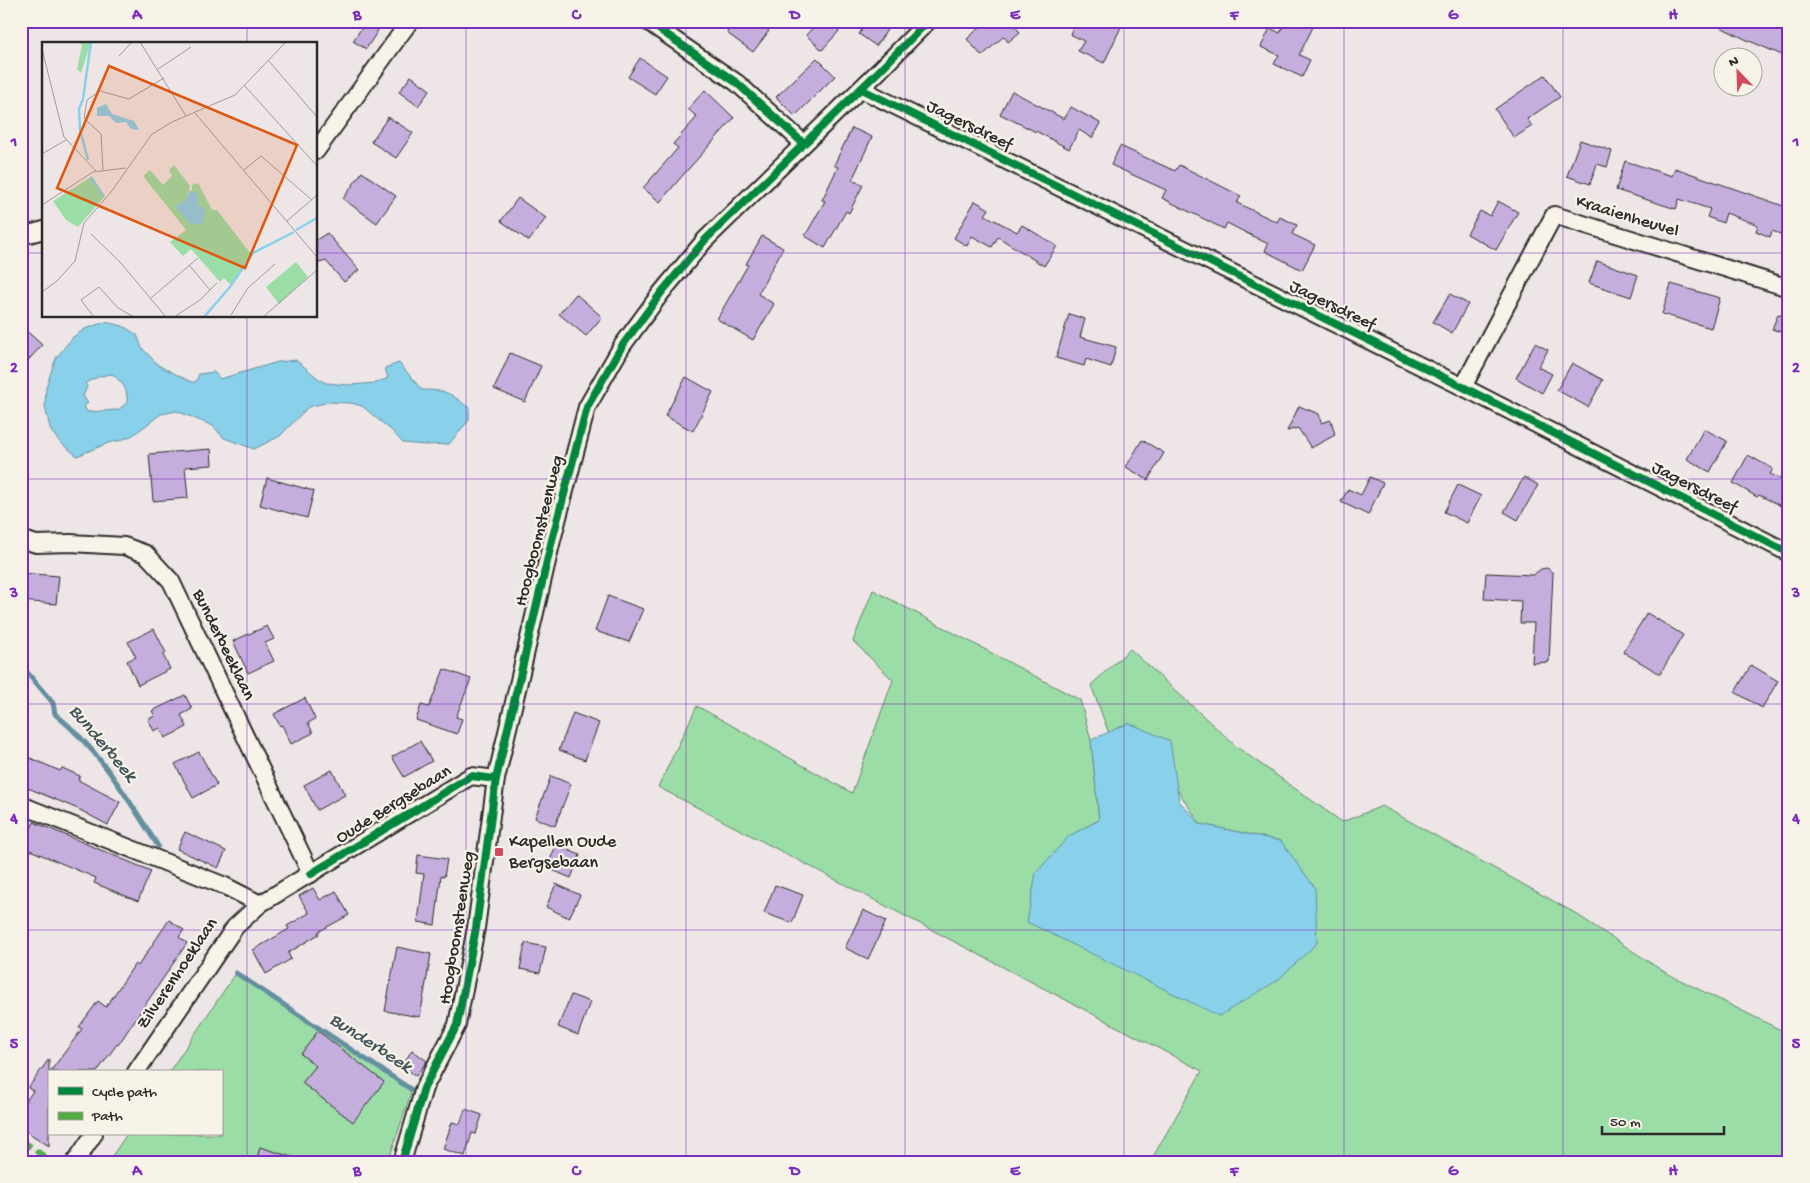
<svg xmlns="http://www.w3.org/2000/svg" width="1810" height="1183" font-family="'Gochi Hand',sans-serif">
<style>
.green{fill:#9bdda7;stroke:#638469}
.water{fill:#89d1eb;stroke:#638f9e;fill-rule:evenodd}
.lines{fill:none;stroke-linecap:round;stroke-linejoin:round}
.stream{stroke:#638f9e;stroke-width:5}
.building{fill:#c5aede;stroke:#2b2b2b}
.minor-casing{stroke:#2b2b2b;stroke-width:20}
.minor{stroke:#f7f3e8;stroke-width:16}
.quiet{stroke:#54ab44;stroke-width:6;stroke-dasharray:12 6;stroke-linecap:butt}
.cycleway-casing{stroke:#f7f3e8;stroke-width:11}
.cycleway{stroke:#00873e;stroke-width:8}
.grid{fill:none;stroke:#7b2cbf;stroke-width:1;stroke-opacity:0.55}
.poi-dot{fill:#d1495b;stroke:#f7f3e8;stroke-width:2}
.labels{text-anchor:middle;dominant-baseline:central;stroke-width:4.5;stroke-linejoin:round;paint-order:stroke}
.street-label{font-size:18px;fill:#2b2b2b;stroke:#f7f3e8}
.poi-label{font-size:18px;fill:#2b2b2b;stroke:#f7f3e8;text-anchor:start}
.water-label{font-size:19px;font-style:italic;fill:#42545b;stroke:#f7f3e8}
.inset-river{fill:none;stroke:#89d1eb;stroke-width:2.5}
.inset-road{fill:none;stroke:#9f9b9b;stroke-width:1}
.view{fill:#df570e;fill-opacity:0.15;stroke:#df570e;stroke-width:2.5}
.inset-edge{fill:none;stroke:#2b2b2b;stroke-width:2.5}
.neatline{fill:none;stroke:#7b2cbf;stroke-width:2}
.grid-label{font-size:16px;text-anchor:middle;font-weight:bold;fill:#7b2cbf}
</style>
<rect width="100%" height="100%" fill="#ede5e6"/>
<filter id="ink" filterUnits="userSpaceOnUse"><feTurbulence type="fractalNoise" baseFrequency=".02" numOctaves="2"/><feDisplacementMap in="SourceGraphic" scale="10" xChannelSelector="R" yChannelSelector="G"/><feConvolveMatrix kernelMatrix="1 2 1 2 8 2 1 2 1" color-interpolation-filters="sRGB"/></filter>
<g filter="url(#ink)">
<!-- green -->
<g class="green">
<polygon points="873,590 1080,700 1091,740 1099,820 1069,836 1281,841 1200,824 1159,762 1110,736 1091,685 1130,649 1238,748 1342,822 1382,806 1573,912 1666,973 1789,1034 1789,1123 1780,1162 1150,1162 1202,1071 658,787 697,706 852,793 893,680 853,641"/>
<polygon points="236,973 412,1090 388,1162 108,1162 127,1134 221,1134 221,1072 169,1072"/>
</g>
<!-- water -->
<g class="water">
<path d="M105,322L123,326L137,335L142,348L158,365L191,382H196L199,374L214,372L220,379L278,362L296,360L319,379L326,383L349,385L364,384L376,383L388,378L385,368L399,363L422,390C447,390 450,393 469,408V420L449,444L426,445L403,443L391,430L362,406L351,403L329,402L308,407L280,436L254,449L224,438L213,426L177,411L161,414L133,435L122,440L108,443L77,456L59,441L51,431L45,407L46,387L56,358L73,337L85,329ZM112,374C123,383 128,388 127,403L118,410L87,412L84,406L88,403L83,396L87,387L85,383L100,376Z"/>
<polygon points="1129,723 1170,741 1179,801 1200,824 1281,841 1315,888 1317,943 1278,980 1219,1016 1027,922 1036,873 1069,836 1099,820 1091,740"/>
</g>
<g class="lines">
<!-- stream -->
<g class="stream">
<path d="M21,665L53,703L55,714C99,749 128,799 158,846"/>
<polyline points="236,973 412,1090"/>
</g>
</g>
<!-- building -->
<g class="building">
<polygon points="366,21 384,21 366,49 353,41"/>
<polygon points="715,21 756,21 769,31 753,52 727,33 728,30"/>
<polygon points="819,21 829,21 839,31 822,50 806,35"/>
<polygon points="868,21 893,21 876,46 859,34"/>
<polygon points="987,21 1010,21 1020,32 1008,42 1004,36 982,56 967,39"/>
<polygon points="1076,21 1109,21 1121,27 1104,63 1078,51 1084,41 1070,34"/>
<polygon points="1286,21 1316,21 1299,55 1310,60 1302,77 1274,64 1279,55 1261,47 1270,28 1280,33"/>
<polygon points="1708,21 1789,21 1789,58 1745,39"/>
<polygon points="640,58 667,76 655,94 628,77"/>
<polygon points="817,58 835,76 795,116 776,97"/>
<polygon points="1545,75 1560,97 1527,119 1532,126 1514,138 1495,109"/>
<polygon points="411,76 430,90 418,106 399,92"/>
<polygon points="705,90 734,118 683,175 660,202 643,188 678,148 673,144 697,117 688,109"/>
<polygon points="1012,91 1064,119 1071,107 1100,123 1092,138 1079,130 1069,149 1036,131 1036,132 1000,114"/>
<polygon points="388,117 413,133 396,158 371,142"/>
<polygon points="852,128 872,137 852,180 863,185 849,213 846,211 825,248 805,236 825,201 822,200 838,167 834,165"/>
<polygon points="1580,140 1612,151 1607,167 1597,164 1590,184 1567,176"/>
<polygon points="1120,146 1175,171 1179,165 1241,196 1237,203 1277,222 1280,217 1297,225 1292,234 1315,245 1302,270 1265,251 1268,244 1227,223 1224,229 1162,198 1166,190 1111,165"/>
<polygon points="1625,161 1672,176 1675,168 1789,208 1789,228 1786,236 1772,231 1770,237 1756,231 1758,225 1726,213 1723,223 1707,217 1710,209 1679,199 1676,209 1616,190"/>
<polygon points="362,172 396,196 377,223 343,199"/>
<polygon points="518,198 546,218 529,241 501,221"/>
<polygon points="975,201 989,209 985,215 1017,232 1022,225 1057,246 1044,266 998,237 992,247 972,236 967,246 954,238"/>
<polygon points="1498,201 1518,212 1496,250 1467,234 1480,211 1490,216"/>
<polygon points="327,233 359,270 344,282 326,261 316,264 316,240"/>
<polygon points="762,236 783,248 758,294 774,304 753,340 717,319 748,265 746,264"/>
<polygon points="1597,261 1638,275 1631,297 1589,283"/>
<polygon points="1671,284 1720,298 1711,328 1662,314"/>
<polygon points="576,294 602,317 586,336 559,314"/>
<polygon points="1450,294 1468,304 1452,333 1433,322"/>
<polygon points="1069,314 1085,319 1080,337 1116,347 1111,367 1086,359 1084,366 1056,358"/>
<polygon points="1778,314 1789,318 1789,335 1772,329"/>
<polygon points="21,326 42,345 21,368"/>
<polygon points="1535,343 1548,350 1538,367 1552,374 1542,393 1516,378"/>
<polygon points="510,353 541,366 525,402 494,389"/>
<polygon points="1572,363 1603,380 1588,407 1557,390"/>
<polygon points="686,377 713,392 693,431 665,416"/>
<polygon points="1299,406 1319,414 1321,423 1331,420 1335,435 1311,448 1298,428 1287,431"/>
<polygon points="1704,429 1727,441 1710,472 1687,459"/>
<polygon points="1142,440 1164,453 1148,480 1126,467"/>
<polygon points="211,449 212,465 185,467 188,498 153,501 149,454"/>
<polygon points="1748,455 1773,469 1770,474 1789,483 1789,510 1759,495 1757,497 1733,483"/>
<polygon points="1370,477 1383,483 1368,515 1341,502 1348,489 1361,495"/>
<polygon points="1524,477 1538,485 1518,520 1504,512"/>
<polygon points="267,478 314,491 307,518 260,505"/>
<polygon points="1458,485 1481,496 1467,523 1444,512"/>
<polygon points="1547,568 1553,573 1549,662 1532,663 1534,623 1520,623 1521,601 1484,599 1486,573 1533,575 1541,569"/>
<polygon points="21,573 59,576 56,604 21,601"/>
<polygon points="608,596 643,609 629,642 595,631"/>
<polygon points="1647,613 1683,635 1660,674 1623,652"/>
<polygon points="267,626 274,639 265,643 274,661 248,673 233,641"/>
<polygon points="154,629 166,653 163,655 170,669 138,685 127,661 136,657 128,642"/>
<polygon points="1751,665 1778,681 1762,708 1735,692"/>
<polygon points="444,669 471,679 456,717 462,719 457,734 416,720 421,705 429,707"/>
<polygon points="185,695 192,709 181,715 187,727 165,738 160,728 154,731 148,719 155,716 152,711"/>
<polygon points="305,698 315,719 308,723 313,733 291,744 282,725 280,726 274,714"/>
<polygon points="573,713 599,723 585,760 559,750"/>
<polygon points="420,741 432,761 404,777 392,757"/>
<polygon points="199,752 217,785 193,798 175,764"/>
<polygon points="21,754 60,771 62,768 80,776 78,780 120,802 108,825 78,809 21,785"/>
<polygon points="332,770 345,795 317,810 304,785"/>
<polygon points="551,776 571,784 555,826 535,818"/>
<polygon points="34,822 151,871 138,901 94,883 96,878 23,847"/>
<polygon points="185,832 226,851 218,868 177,849"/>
<polygon points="556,845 580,855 571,878 547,868"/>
<polygon points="418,855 447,859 444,877 441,876 435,925 418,922 424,874 416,873"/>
<polygon points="556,884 580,895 569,918 546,907"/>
<polygon points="775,885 803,895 792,923 764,913"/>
<polygon points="313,888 320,900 336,891 349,915 318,932 319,934 288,953 291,959 266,974 253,950 289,929 287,926 309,913 299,896"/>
<polygon points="863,910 886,921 868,959 845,948"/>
<polygon points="169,920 184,930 179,937 187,943 118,1045 117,1044 97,1072 50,1072 82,1029 79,1027 98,1001 106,1007 135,964 138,966"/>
<polygon points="525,943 546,947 540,973 520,969"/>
<polygon points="397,947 431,954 420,1017 385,1011"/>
<polygon points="571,995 590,1002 578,1035 558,1027"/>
<polygon points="318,1031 384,1082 353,1122 302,1083 316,1066 301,1054"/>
<polygon points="412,1050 427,1061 416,1076 402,1066"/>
<polygon points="49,1059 49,1146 21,1128 21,1108 33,1091 28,1088"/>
<polygon points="465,1109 482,1115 476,1134 472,1133 465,1156 443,1149 452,1122 460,1124"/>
<polygon points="260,1147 298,1159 297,1162 256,1162"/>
</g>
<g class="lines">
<!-- minor casing -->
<g class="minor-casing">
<g id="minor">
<polyline points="647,21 737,83 803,143"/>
<polyline points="861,89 1463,387 1789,553"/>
<polyline points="316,151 410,21"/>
<polyline points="21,236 44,230"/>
<polyline points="1463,387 1554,215 1789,288"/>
<polyline points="21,539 36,544 70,543 124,546 146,554 171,581 311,874"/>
<polyline points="21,805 225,886 260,904"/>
<polyline points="136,1072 235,927 260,904 471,776 496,779"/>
<polyline points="75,1162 94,1134"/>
<polyline points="402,1162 424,1088 457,1025 476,928 496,779 552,540 587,407 622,346 661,293 705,240 880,70 928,21"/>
</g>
</g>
<!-- minor -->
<use href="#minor" class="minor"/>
<!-- quiet -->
<polyline class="quiet" points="21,1140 52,1162"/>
<!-- cycleway casing -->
<g class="cycleway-casing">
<g id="cycleway">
<polyline points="647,21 737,83 803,143"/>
<polyline points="861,89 1463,387 1789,553"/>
<polyline points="311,874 471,776 496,779"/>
<polyline points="402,1162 424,1088 457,1025 476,928 496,779 552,540 587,407 622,346 661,293 705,240 880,70 928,21"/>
</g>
</g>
<!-- cycleway -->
<use href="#cycleway" class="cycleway"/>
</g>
</g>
<!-- grid -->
<path class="grid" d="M247,21V44M466,21V1162M686,21V1162M905,21V1162M1124,21V1162M1344,21V1162M1563,21V1162M21,253H44M316,253H1789M247,316V1162M21,479H1789M21,704H1789M21,930H1789"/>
<!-- markers -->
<rect class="poi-dot" x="494" y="847" width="10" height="10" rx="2.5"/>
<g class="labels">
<!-- street labels -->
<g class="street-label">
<text transform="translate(969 126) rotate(26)">Jagersdreef</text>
<text transform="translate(1627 217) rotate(17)">Kraaienheuvel</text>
<text transform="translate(1332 306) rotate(26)">Jagersdreef</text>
<text transform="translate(1694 488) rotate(27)">Jagersdreef</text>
<text transform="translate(540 531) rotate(-76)">Hoogboomsteenweg</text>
<text transform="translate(223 645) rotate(64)">Bunderbeeklaan</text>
<text transform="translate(394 805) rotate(-32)">Oude Bergsebaan</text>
<text transform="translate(458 928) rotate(-81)">Hoogboomsteenweg</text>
<text transform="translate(178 974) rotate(-56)">Zilverenhoeklaan</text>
</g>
<!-- poi labels -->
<g class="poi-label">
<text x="509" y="842">Kapellen Oude<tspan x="509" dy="21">Bergsebaan</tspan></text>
</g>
<!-- water labels -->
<g class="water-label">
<text transform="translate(102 744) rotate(50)">Bunderbeek</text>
<text transform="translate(370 1044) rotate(33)">Bunderbeek</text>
</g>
</g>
<!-- overview -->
<g transform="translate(42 42)">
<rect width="275" height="275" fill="#ede5e6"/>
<path d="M36,0H49L39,31L35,27L40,3ZM132,123L148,144L145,157L163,167L155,162L150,149V143L156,141L170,168H175L209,212L189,243L182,236L178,240L149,207L141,214L128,200L144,188L101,134L108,128L121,143L130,134L127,128ZM49,135L62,155L36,185L24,178L11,159ZM254,220L266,235L237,262L224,245Z" fill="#9bdda7"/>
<path d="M64,62L70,72L92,79L97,88L89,87L84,80L74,81L67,74H55V66ZM148,148L156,152L155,162L163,167L162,180L157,182L149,183L133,165L145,157Z" fill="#89d1eb"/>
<path class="inset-river" d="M46,118L38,88L37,67L41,57L49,0M49,135L62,155M254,188L275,176M162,275L188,245L211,211L252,190"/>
<path class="inset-road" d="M98,0L144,74M0,7L22,95L54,129M77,14L90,0M226,18L275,75M116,27L149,5M202,43L275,124M153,71L275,215M0,112L24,98M61,128L59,92L42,76L45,58L58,49L87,57L122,36M202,128L219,114L270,158M0,163L51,130L84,126M245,179L275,153M49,192L78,220L124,275M147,223L168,248M0,250L15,239L33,219L42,181L69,150L110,92L130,80L193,53L244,0M109,256L156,216M189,273L206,246L233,222M52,275L39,258L57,245L76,266L92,275M132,275L158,258L175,241M185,275H201M221,275L275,228"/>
<path class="view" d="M67,24L255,103L203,226L15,146Z"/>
<rect width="275" height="275" class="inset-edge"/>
</g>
<!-- margin -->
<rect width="1810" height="1183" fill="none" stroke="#f7f3e8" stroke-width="55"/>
<!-- legend -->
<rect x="48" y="1070" width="175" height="65" fill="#f7f3e8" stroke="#a5a39c"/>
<rect x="58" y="1087" width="25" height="8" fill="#00873e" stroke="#a5a39c"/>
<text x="92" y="1096" font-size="15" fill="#2b2b2b">Cycle path</text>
<rect x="58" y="1112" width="25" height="8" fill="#54ab44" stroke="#a5a39c"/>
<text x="92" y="1120" font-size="15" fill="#2b2b2b">Path</text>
<!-- north arrow -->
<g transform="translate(1738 72) rotate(337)"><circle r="24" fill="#f7f3e8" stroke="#a5a39c"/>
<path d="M0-4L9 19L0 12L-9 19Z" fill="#d1495b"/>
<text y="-8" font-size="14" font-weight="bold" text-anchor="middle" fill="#2b2b2b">N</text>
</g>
<!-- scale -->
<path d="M1602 1126v8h122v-8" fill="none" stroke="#2b2b2b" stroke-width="2.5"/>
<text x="1610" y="1126" font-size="15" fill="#2b2b2b" stroke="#f7f3e8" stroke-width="4" paint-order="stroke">50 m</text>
<rect x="28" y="28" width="1754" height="1128" class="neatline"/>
<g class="grid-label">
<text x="137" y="19">A</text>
<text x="357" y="19">B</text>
<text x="576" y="19">C</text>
<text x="795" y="19">D</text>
<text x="1015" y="19">E</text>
<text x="1234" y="19">F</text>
<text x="1453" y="19">G</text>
<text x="1673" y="19">H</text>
<text x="14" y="146">1</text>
<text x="1796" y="146">1</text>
<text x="14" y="372">2</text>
<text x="1796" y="372">2</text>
<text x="14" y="597">3</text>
<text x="1796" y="597">3</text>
<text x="14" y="823">4</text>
<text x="1796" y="823">4</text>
<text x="14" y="1048">5</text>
<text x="1796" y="1048">5</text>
<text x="137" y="1175">A</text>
<text x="357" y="1175">B</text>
<text x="576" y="1175">C</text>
<text x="795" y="1175">D</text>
<text x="1015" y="1175">E</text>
<text x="1234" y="1175">F</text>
<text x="1453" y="1175">G</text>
<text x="1673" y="1175">H</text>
</g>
</svg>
